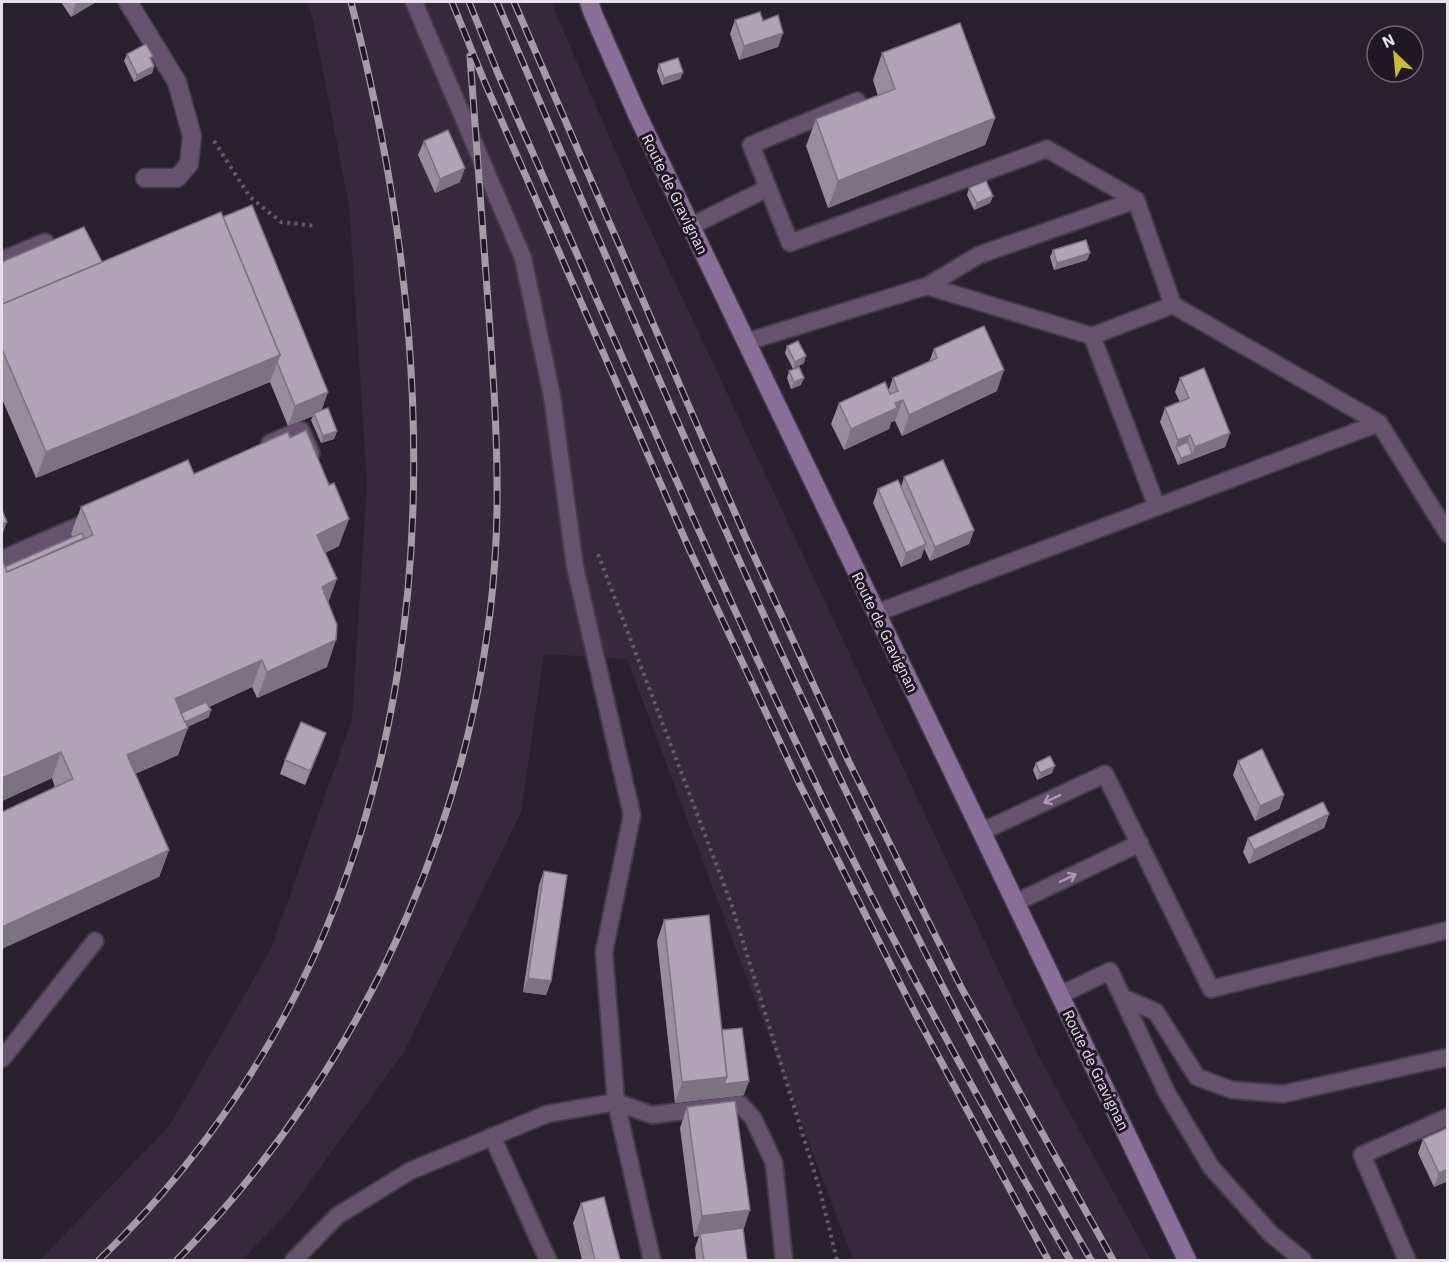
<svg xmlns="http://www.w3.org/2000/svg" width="1449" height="1262" font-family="'IBM Plex Sans',sans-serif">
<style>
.built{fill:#36293c}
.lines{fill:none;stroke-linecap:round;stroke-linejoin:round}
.lane-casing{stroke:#443b48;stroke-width:20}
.street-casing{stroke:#443b48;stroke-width:21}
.secondary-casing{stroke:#443b48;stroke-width:21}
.path{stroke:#645c68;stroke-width:4;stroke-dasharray:3 4.5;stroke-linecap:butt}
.lane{stroke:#65536d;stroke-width:16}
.street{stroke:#65536d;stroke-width:18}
.secondary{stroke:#896e97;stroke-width:18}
.rail-casing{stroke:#a39ca7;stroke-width:7}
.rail{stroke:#201724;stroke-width:4.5;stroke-dasharray:14;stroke-linecap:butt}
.wall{fill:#978d9d}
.shaded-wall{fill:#7b737f}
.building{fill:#b0a4b6;stroke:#7b737f;stroke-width:1.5}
.oneway{stroke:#a69aac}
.labels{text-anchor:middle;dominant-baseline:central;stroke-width:6;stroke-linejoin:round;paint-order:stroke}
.street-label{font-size:15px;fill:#e7e1ea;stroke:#201724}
</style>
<rect width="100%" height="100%" fill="#29202e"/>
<!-- built -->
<polygon class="built" points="307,2 551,2 640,208 1039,1057 1151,1260 853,1260 627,659 544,654 521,812 404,1052 288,1212 242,1260 40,1260 170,1125 271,949 352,719 367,483 349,205 313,20"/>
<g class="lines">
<!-- lane casing -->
<g class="lane-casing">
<g id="lane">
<polyline points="857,101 751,145 790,243 1047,149 1136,200 1173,305 1092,336 1157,507"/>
<polyline points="691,226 768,188"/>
<polyline points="2,260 45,242"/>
<polyline points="927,286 979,255 1136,200"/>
<polyline points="1173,305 1379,423"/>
<polyline points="746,342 927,286 1092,336"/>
<polyline points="270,443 301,430 311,453"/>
<polyline points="2,559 92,520"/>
<polyline points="876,613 1379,423 1448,534"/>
<polyline points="981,832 1105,774 1211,989 1448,930"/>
<polyline points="1015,903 1140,843"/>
<polyline points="1060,995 1110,971 1167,1093 1211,1167 1271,1234 1303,1260"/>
<polyline points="1122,997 1156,1012 1197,1077 1232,1090 1283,1094 1448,1057"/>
<polyline points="2,1059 95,941"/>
<polyline points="616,1102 652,1115 740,1104 753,1118 774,1163 784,1260"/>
<polyline points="616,1102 652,1260"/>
<polyline points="492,1136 548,1260"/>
<polyline points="294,1260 337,1216 410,1171 547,1114 616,1102 604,952 632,815 575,567 552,396 523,258 414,2"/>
<polyline points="1407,1260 1362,1155 1448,1117"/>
</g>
</g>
<!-- street casing -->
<g class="street-casing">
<polyline id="street" points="128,2 177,82 192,136 189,164 177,178 145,178"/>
</g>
<!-- secondary casing -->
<g class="secondary-casing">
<polyline id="secondary" points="589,2 594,16 637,114 1187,1260"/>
</g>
<!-- path -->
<g class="path">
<polyline points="214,141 250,197 281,222 317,226"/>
<polyline points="598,554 731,903 819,1187 837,1260"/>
</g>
<!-- lane -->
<use href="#lane" class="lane"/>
<!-- street -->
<use href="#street" class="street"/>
<!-- secondary -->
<use href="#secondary" class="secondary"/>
<!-- rail casing -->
<g class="rail-casing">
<g id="rail">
<polyline points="452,2 485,83 691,553 800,785 915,1013 1048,1260"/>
<path d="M469,2L499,76C602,310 702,545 812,776C891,941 979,1102 1070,1260"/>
<path d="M497,2C679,427 859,859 1091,1260"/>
<polyline points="514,2 745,536 849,762 962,989 1113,1260"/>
<path d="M99,1260C445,926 466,443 351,2"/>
<path d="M177,1260C370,1063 493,786 497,509C498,440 493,371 488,302C482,220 476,138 470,56"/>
</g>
</g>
<!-- rail -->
<use href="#rail" class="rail"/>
</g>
<!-- wall -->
<g class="wall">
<polygon points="61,2 96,2 71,17"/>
<polygon points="735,20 763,21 783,33 778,47 739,60 730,34"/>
<polygon points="882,53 995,118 985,145 828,208 806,146 816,119 878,96 873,80"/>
<polygon points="127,54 152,60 154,66 152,73 134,82 124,61"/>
<polygon points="659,64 683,72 680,79 662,85 657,71"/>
<polygon points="424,141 460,182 435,193 418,155"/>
<polygon points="969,188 993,196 990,203 974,210 967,195"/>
<polygon points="223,217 328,392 321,410 337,431 334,439 321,443 311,420 313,416 288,426 270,382 36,478 2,399 2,262 102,262"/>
<polygon points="1053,250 1090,253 1087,260 1054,270 1050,257"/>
<polygon points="787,346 804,363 793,369 785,353"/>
<polygon points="934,349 997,391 902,436 895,421 891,422 889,429 844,450 831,424 839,403 889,389 893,378 929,362"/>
<polygon points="789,371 801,385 791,389 787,378"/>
<polygon points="1180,378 1230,433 1225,447 1178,465 1160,422 1165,408 1180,402 1175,392"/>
<polygon points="194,474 339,546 325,553 328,603 327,667 257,698 252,687 209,707 209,717 187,727 178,755 135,774 169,850 159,877 55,788 52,778 2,801 2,559 5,567 73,537 71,534 81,507"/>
<polygon points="904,477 974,530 969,544 930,561 924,548 921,558 901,567 873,503 878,489 901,487"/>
<polygon points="326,733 305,785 280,774 285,760"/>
<polygon points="1238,761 1284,795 1279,809 1255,821 1233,775"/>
<polygon points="1036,763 1052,773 1037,780 1033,770"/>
<polygon points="1329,814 1324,828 1249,864 1243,852 1248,838"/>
<polygon points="544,871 551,981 546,995 523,992 539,885"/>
<polygon points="664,920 722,1030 744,1095 675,1103 657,941"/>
<polygon points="687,1107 743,1230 747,1260 696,1260 695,1248 699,1236 694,1237 680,1128"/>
<polygon points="1448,1128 1448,1181 1434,1187 1418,1153 1423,1139"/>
<polygon points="581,1203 620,1260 582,1260 573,1223"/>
</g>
<!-- shaded-wall -->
<g class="shaded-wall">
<polygon points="79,2 96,2 71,17 76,3"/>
<polygon points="783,33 778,47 739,60 744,46"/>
<polygon points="154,66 152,73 134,82 137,75"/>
<polygon points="683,72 680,79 662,85 664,78"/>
<polygon points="995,118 985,145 828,208 838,181"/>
<polygon points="465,168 460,182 435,193 440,179"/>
<polygon points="993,196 990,203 974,210 977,203"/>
<polygon points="1090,253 1087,260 1054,270 1057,263"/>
<polygon points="280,355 270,382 36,478 46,452"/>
<polygon points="806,356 804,363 793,369 795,362"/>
<polygon points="1004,370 997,391 902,436 909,415"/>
<polygon points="804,378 801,385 791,389 794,382"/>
<polygon points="328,392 321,412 314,413 313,416 288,426 295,406"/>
<polygon points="903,400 895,421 891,422 889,429 844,450 851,429 895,403"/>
<polygon points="337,431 334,439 321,443 323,436"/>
<polygon points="1230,433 1225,447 1178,465 1181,458 1192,454 1195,447"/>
<polygon points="1190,435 1185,449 1176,447 1173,454 1178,440"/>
<polygon points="349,519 339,546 307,562 317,535"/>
<polygon points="7,522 2,536 2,524"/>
<polygon points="974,530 969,544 930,561 935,547"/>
<polygon points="926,544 921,558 901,567 906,553"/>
<polygon points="337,579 327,606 322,587"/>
<polygon points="336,640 327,667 257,698 267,672"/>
<polygon points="262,660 252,687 176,721 175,699"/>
<polygon points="211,710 209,717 175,733 178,726"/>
<polygon points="188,728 178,755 117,782 127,755"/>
<polygon points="326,733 321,747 305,785 310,771"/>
<polygon points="61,752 52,778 2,801 2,778"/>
<polygon points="1055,766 1052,773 1037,780 1040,773"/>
<polygon points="1284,795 1279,809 1255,821 1260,806"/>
<polygon points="1329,814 1324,828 1249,864 1254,850"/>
<polygon points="169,850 159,877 2,949 2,927"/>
<polygon points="528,978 551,981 546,995 523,992"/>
<polygon points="727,1077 749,1081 744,1095 675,1103 682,1082"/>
<polygon points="1448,1169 1448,1181 1434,1187 1439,1173"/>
<polygon points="750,1210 743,1231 700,1234 699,1236 694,1237 702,1216"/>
</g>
<!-- building -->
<g class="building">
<polygon points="760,12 763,21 778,15 783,33 744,46 735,20"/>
<polygon points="960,23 995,118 838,181 816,119 895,89 882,53"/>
<polygon points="146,44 153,56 150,58 154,66 137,75 127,54"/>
<polygon points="678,58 683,72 664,78 659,64"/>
<polygon points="448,130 465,168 440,179 424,141"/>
<polygon points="986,181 993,196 977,203 969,188"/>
<polygon points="252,205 328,392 295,406 277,362 280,355 223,217"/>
<polygon points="221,212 280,355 46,452 2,349 2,304"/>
<polygon points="84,227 102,262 2,304 2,262"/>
<polygon points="1086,240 1090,253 1057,263 1053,250"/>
<polygon points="984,326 1004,370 909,415 903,400 895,403 897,408 851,429 839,403 885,382 890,394 898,391 893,378 937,358 934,349"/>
<polygon points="798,341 806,356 795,362 787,346"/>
<polygon points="799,367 804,378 794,382 789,371"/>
<polygon points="1204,368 1230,433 1195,447 1190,435 1178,440 1165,408 1189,398 1180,378"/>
<polygon points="328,408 337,431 323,436 314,413"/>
<polygon points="306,430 329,485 334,483 349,519 317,535 337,579 322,587 337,625 336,640 267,672 262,660 175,699 188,728 127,755 169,850 2,927 2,812 73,779 61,752 2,778 2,559 7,572 93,535 81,507 188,460 194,474 288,432 290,438"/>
<polygon points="1188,442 1192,454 1181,458 1176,447"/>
<polygon points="943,460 974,530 935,547 904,477"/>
<polygon points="898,480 926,544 906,553 878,489"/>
<polygon points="2,510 7,522 2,524"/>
<polygon points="82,533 84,538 7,572 5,567"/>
<polygon points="206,702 211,710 185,722 181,713"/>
<polygon points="301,722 326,733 310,771 285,760"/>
<polygon points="1262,749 1284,795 1260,806 1238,761"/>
<polygon points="1050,756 1055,766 1040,773 1036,763"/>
<polygon points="1323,802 1329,814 1254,850 1248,838"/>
<polygon points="544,871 567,875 551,981 528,978"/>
<polygon points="709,915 727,1077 682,1082 664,920"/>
<polygon points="742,1028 749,1081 724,1084 727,1077 722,1030"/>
<polygon points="735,1101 750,1210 702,1216 687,1107"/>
<polygon points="1448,1128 1448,1169 1439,1173 1423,1139"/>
<polygon points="604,1197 620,1260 595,1260 581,1203"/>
<polygon points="743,1228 747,1260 704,1260 700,1234"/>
</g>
<!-- one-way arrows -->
<defs><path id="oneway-shaft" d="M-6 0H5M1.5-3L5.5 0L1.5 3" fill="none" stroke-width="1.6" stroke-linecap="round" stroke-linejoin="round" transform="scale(1.5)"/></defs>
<g class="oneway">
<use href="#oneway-shaft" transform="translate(1052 799) rotate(155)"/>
<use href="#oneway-shaft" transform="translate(1068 878) rotate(-26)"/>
</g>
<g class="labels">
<!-- street labels -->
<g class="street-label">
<text transform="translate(675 194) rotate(64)">Route de Gravignan</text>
<text transform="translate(885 632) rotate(64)">Route de Gravignan</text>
<text transform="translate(1096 1070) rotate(64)">Route de Gravignan</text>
</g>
</g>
<!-- border -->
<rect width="1449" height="1262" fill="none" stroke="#e7e1ea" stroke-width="6"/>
<!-- north arrow -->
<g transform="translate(1395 54) rotate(334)"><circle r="28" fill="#201724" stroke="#706873" stroke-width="1.5"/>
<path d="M0-4.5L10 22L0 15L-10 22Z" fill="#c6bc3c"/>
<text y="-9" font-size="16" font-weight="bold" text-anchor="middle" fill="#e7e1ea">N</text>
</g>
</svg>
